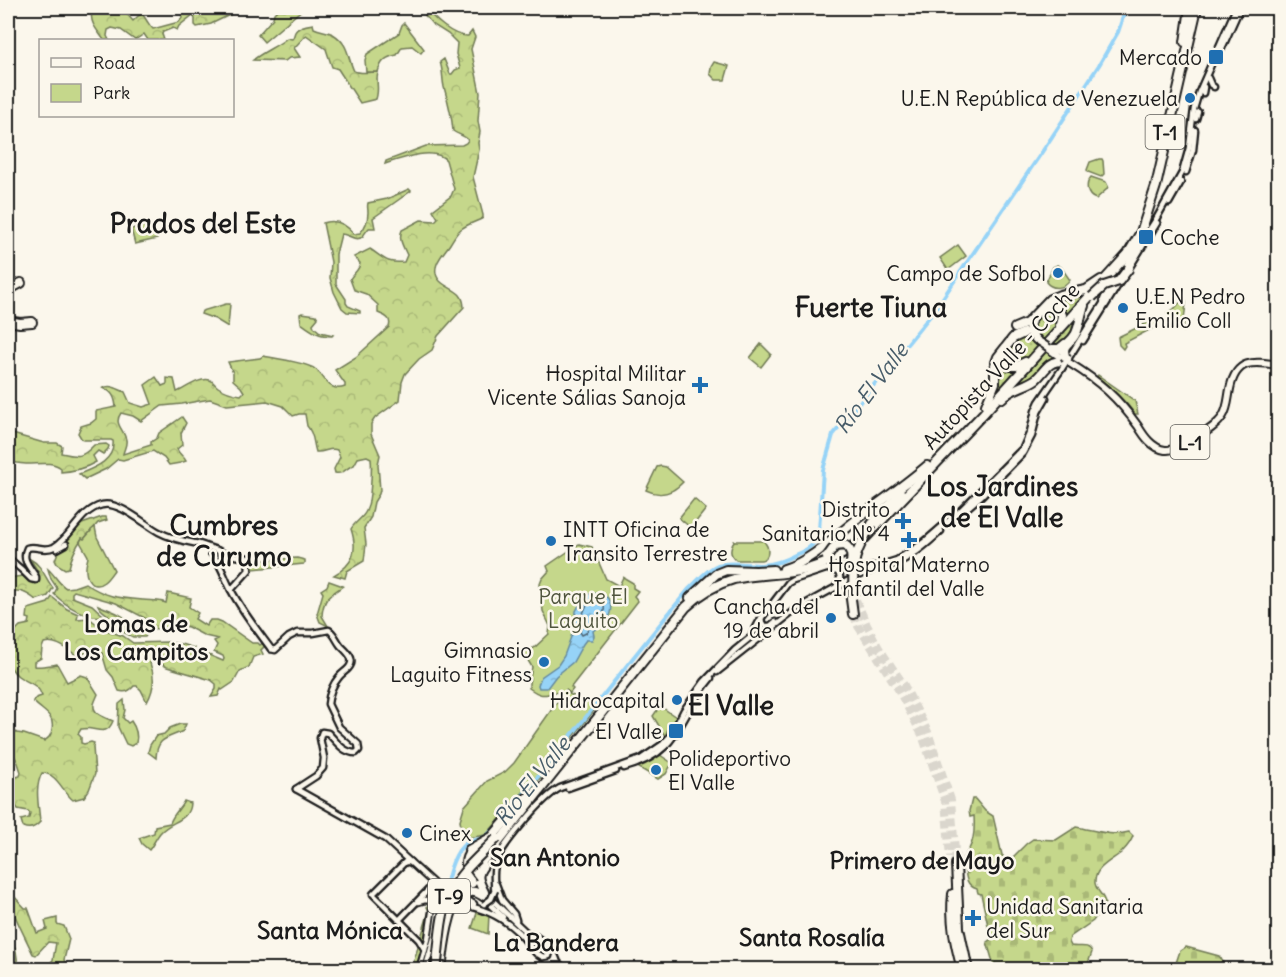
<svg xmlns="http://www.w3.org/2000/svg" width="1286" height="977" font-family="Delius,sans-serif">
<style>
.grass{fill:url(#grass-dots);stroke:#707a54;stroke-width:1.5}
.forest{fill:url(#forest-crowns);stroke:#707a54;stroke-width:1.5}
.cemetery{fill:url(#cemetery-stones);stroke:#707a54;stroke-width:1.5}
.park{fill:#c5d78b;stroke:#707a54;stroke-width:1.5}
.water{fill:url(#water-ripples);stroke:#658a9f;stroke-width:1.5}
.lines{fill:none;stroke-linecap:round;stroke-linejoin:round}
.shore{stroke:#4d6574;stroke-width:1.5}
.river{stroke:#96d3f7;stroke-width:4}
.highway-tunnel{stroke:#dad6cd;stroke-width:8;stroke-dasharray:8 4;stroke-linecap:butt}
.secondary-casing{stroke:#1c1c1c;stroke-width:9}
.primary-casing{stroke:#1c1c1c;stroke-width:10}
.highway-casing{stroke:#1c1c1c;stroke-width:12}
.secondary{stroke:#fbf7ec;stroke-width:4.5}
.primary{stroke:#fbf7ec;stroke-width:6}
.highway{stroke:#fbf7ec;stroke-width:8}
.secondary-bridge-casing{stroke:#1c1c1c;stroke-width:9;stroke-linecap:butt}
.primary-bridge-casing{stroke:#1c1c1c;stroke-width:10;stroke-linecap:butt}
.highway-bridge-casing{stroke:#1c1c1c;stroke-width:12;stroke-linecap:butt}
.secondary-bridge{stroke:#fbf7ec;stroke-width:4.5}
.primary-bridge{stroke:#fbf7ec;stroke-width:6}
.highway-bridge{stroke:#fbf7ec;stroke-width:8}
.poi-dot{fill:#1f6fb2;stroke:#fbf7ec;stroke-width:2}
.labels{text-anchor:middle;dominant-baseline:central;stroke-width:5;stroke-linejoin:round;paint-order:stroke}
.shield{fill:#fbf7ec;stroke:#5f5e5a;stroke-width:1.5}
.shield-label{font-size:20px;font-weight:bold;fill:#1c1c1c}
.poi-label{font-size:21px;fill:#1c1c1c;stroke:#fbf7ec;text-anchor:end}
.street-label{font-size:21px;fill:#1c1c1c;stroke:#fbf7ec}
.park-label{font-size:21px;fill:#4f543d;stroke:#fbf7ec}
.water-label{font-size:22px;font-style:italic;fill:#475c69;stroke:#fbf7ec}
.quarter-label{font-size:24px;font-weight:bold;fill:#1c1c1c;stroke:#fbf7ec}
.district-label{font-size:27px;font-weight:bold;fill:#1c1c1c;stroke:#fbf7ec}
</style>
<defs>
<pattern id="grass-dots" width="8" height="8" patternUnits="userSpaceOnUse" patternTransform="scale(1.5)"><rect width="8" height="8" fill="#c5d78b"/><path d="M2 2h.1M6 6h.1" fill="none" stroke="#a9b877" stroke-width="1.8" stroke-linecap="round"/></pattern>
<pattern id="forest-crowns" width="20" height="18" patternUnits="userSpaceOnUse" patternTransform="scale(1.5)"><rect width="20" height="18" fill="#c5d78b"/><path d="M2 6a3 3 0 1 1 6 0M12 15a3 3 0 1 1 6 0" fill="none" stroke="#a9b877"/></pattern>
<pattern id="cemetery-stones" width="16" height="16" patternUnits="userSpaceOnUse" patternTransform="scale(1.5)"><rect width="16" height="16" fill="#c5d78b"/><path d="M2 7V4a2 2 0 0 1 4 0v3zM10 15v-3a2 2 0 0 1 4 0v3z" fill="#a9b877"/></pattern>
<pattern id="water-ripples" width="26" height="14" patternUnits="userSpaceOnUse" patternTransform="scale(1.5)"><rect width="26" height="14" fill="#96d3f7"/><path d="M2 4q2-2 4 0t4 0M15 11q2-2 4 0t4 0" fill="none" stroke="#81b5d3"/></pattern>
</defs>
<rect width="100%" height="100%" fill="#fbf7ec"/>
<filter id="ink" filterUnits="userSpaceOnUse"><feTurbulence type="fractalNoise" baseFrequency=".0167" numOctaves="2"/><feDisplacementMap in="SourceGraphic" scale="12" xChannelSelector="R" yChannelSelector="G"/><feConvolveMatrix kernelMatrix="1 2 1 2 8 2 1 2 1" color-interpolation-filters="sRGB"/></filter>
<g filter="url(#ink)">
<!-- grass -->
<g class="grass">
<polygon points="1101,280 986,406 991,395 995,365 1013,338 1015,329 1023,326 1047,302 1080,292"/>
<polygon points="1086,301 1077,333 1057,361 1040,375 1007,393"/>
</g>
<!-- forest -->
<g class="forest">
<path d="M114,8H128L126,13L133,21L138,16L142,14C147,19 148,25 153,29L179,22L182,18L181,8H244L211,24L197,27L195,25V19L193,15L179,26L177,30L173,28L163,32L162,34L164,40H148L144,34L135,40L121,30L112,28L108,30L107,36L109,40H104C98,31 89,23 92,11Z"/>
<path d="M291,8H304L264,42L258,35L273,18L274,13C280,7 280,11 287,10Z"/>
<path d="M419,8H425C434,19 453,37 468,36L472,31L475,37L471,49L480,93L478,121L480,132L478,143L479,150L473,177L483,215V218C476,222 468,224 461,229C456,233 454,238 450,244C444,253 428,268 440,281C450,291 463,289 464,307L438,336L432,350L419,359L405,374L402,382L400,400L375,418L371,424V434L380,455L378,464L380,490L379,494L374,502L371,517L364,528L366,544L364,561L347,571L345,578L334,575C354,564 358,550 351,529C355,522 363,518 366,511C371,502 372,469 371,458L367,456L358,458L354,465C346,467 344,475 335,473L334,469L340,457L337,450C330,447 324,453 316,452C313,443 314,433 307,426L305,414H299L293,416L283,406L267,401L227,405L210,399L182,404L162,406L141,421L133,416L121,413C113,424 124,429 126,440C127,445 124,449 123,454L151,445V442L157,438L159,433L182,417L186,423L181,433L182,445L177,449C179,455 184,456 186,461L180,463L169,465L164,458L153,451L123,460L118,459L106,469L85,479L79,474C94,468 115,461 113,441L111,440H84L81,438L78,433L81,426L91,423L96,419V411L116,407C115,397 112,391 103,388C111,384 117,389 125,392L130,403L143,407L152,404L145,385L156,377L162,386L167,384V378L174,379L177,392C186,388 200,377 210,380C213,381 215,385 218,387C224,391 234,394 241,395L244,392L241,387L233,380V373L228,362L260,358L263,356C274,358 308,363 315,369C325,376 328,393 345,387V384L335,370L356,357L389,327C392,318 385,316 378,313V305L366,294L354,290L350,279C353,273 360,270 360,263L354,257L370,249C384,258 386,264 404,262L407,255C403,246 398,239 402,230L421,220L435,221L438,218L433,210L451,196L454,189L446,160C434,146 400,159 385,164L386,161L426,146L462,145L466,143L468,140C464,135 458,135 453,131C452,116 448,101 444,87C442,78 443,70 440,62L444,59L450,74H452L455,70L460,68L456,54L457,43L448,34L432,24Z"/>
<path d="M313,24L314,28C320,31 327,31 333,34C349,44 347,56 354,71C361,74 370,72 378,72C375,83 380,87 376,99L360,103L338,69L332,67L326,49L306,35L294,48L300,57L289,58L285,61L253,60C264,51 276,47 287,38L292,39C294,37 294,34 295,32C298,26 307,25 313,24Z"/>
<path d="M409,189L411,191L373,218L375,228H369C367,230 365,233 363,236C357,243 348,234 341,234L336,254V284L346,299V303L348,306L360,311V313L347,312L342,308L334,292L330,278L331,262L323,223C335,219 346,224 354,234L360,233C366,227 368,221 368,212C368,209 367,206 368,203L387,199Z"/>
<path d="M302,313L316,315L318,318L313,324L314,327L320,332L333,335L332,336C318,336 312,331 301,323L300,314Z"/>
<path d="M9,433L44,443H57L62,446L61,453C78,457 82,458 94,445L106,444L109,446L108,449L103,454L98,451L93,456L96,462C84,469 74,471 61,472V468C52,461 39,464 28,464C21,464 14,462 8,462V436Z"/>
<path d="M102,517H106L107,520L98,523L84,539L82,538C76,547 71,558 69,568L65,569L57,564L55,560L58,552L64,548L65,540L82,524Z"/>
<path d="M30,559C42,565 45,578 53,588L48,596L36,600C27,593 19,588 8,593V578L23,576L32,583H35L38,580L39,573Z"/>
<path d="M48,569C55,575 58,583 66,588L74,587L85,583C105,597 118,598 143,600C151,601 158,600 166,603L168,593L191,598L189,607L198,613L195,619L206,626L210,620H217L222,622L252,643H258L260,645L264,642L266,645L261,650L263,654L253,657L249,667L240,671L234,682L222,690L221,689L218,696L211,697L216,689V684L211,680L167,667L155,660H152L150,663C155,676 154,690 147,702L141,690L137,686H134C130,691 125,693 119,691L113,677L107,670L102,653L87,650L81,658C70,652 57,639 44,643L42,648L41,658L34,662V666C38,667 53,665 57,664L67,682L81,675L87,677L98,694C97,697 95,700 94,704C92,714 106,718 113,721C108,733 103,731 92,729C89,728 84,729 81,729L78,734L81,737V743L84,744L91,742L94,743L93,747L95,774L89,790L84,797L73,800C62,791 57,773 42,773C34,788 39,806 40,822C35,828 30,830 23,827L21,820L29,818L30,813L28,811L18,809L14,803L8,797V778L11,776L16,777L20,776L21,772L18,763L15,757L8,753V726L17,733L24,734L44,741C49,738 51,736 52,729C55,714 41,711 33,701L36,698L42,696C38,683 27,683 18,676C14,673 11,668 8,663V629L15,631L20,626L29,624L30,619L27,618L28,609L48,603L52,597L67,609L78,614L77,619L89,618L103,629L123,636L133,643L168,642L181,644L194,648L193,651L197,654L204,653L223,661L224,659L223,656L214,652L217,645L214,641L218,639L205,636L188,627L179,625C173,630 158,627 149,630L145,637H133L111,626L110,625C115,613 102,615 98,605C106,609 115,611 122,616C131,621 129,627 142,631L145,628L149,621L147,619L116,603L74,591L72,593V597L92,605L104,616C87,619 66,606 54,594L57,588L51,579Z"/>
<path d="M329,581L343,586C330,595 323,598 322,616L328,626L320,622L317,614L323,593L321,590L327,586Z"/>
<path d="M180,724H186L183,731C167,739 157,737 156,758L148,752L150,745L156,736L164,734L170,728Z"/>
<path d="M8,894H12L25,908H28L37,933L47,929L45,921L57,918V924L64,926L69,939L64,960L69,969H44L53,960L56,943L48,942L36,955L33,954C26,939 19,926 13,911H8Z"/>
<path d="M8,926C11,939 19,953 17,965L8,970Z"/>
</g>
<!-- cemetery -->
<g class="cemetery">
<path d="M972,799H975L985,811L993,816L1002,855L1007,860L1011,859L1026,844L1033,839L1056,840L1076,827C1094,830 1111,837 1129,832L1133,836C1131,842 1127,847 1122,852C1113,860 1094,867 1095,883C1096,891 1104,895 1105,903L1093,921L1070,937L1069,942L1071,946C1079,948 1088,943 1092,952L1086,969H995L987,942L991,939L981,894L978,893L977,889C964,885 966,873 964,861L963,858C974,845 975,832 974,816L970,817L969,811Z"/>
<path d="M1186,947L1219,956C1223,960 1224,964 1224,969H1174L1180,951Z"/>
</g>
<!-- park -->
<g class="park">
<path d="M404,23L424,49L421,53L412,46L402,47L397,55C386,57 381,61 378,72H366L365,60L367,54L399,33L402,25Z"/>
<polygon points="714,62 729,66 725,80 716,80 710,74 711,67"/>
<polygon points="1099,159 1102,159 1103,161 1104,174 1101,177 1088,172 1087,170 1090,162"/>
<path d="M1091,177L1106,182L1108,186L1107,189L1096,199C1086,196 1085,184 1091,177Z"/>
<polygon points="153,224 157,239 135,244 131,229"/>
<polygon points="958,245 966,256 948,270 940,258"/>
<path d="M1057,265L1061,267L1070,280C1065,289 1052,290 1046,282L1053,267Z"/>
<polygon points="1183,299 1186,302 1183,331 1167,313 1174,309"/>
<polygon points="226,304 230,304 228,327 215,319 201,314 202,311"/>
<polygon points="1157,318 1160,322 1153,328 1124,343 1125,346 1123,349 1119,345 1118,337"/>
<polygon points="761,344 771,354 761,367 750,358"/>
<path d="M1098,375L1135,401L1138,414H1135C1124,399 1112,388 1097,377Z"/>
<path d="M661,466L666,467L683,482C673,493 660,497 646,490L657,467Z"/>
<polygon points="694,499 706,509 691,528 679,518"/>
<path d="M95,527L97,537L114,570C111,574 108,579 104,582C92,591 85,577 86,567C86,563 88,560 88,556L80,542L82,538L84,539L91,531V530Z"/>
<path d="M734,541H764L767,546C769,552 768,559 761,560H736C728,553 731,548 734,541Z"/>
<path d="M579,544L592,547L606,579L619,586L623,577L633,583V588L638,591L634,596L638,601L571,687L573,689L570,693L566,690L565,692L597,707L534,786L524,791L486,835L467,838L462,835L460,820L464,807L487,781L505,772L514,763L562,695L556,692C543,696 540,696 529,688V683L532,667L524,654L526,650L534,648L549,634L550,626L543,611L540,584L542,579L549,571L547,566Z"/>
<polygon points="297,558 305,560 305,563 304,564 253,569 250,564 252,561"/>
<path d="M124,700L125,710L123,718L128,723L131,721C136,728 138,735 136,743L131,746L126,744L118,727L119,704Z"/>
<polygon points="660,706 676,717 673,727 668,729 665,736 653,716"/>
<polygon points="660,755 672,763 666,774 658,779 636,766"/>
<path d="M184,801L190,803C189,822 171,820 160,833C156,838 153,845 149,850L142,844L139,838L154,833L155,826L170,823C173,814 180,809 184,801Z"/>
<polygon points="428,904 432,904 426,941 418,969 411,970 429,911 427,907"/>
<polygon points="478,910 489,914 488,934 472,928"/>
</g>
<!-- water -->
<path class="water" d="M589,594C593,594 596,593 599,594C614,596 613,613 605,622C602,626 597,628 593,631L594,636L592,640H586L583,644L573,662L556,676L547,688H539L538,685L541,677L558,665L564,656L575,626L576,611L581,602Z"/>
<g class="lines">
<!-- shore -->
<path class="shore" d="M592,600L602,601C611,618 591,621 586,633L582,635L580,632C583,619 581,609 592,600Z"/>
<!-- river -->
<path class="river" d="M444,901C446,885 449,866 458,852C469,836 472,844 484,837C493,832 500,822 507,814C569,741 627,663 689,589C698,581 707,569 718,565C729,561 749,565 761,565C774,565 785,560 797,554C809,549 815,545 819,531L823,470L833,435L934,311L953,283L1042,152L1099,65L1118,32L1126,8"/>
<!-- highway-tunnel -->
<g class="highway-tunnel">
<polyline points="856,600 867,625 879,648 904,685 928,732 951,800 956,864"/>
<polyline points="853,614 858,626 898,689 922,735 945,801 950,857"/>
</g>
<!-- secondary casing -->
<g class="secondary-casing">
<g id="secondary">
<polyline points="1218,57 1240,8"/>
<polyline points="1208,78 1211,85 1214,87"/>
<polyline points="1203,93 1204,87"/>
<polyline points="1196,119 1198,112"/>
<polyline points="1186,172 1193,150 1195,130"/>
<polyline points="1169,203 1181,182"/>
<polyline points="1124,269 1155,221 1182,173 1189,148 1194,109 1199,92 1236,8"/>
<polyline points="1128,270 1157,223"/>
<polyline points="1083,341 1120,282"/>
<polyline points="949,524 982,495 1023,453 1032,436 1038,412 1046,398"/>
<polyline points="57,549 66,544"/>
<path d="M211,553C221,563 224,577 231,590C242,611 257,630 271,649"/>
<polyline points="224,554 248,558 249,570 231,590"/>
<path d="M8,558L22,570L31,579L36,580V577C30,567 21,560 27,548C36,545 44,552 54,547C72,537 79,511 102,505C119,501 144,524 159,532C170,538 183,541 194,543C202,544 209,548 217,550L224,554"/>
<path d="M892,565C911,558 926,545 941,531"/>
<path d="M832,570L838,572C841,577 841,580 837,585"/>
<polyline points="761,618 762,623 765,626 770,626 775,622"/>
<path d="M271,649L275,650L289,637L297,633H313L329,630C335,634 336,640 341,646C346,651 355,658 350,666C348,670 342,673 339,677C333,684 329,694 328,704L339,727L358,744L359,750L356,753C343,753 336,741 328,733L322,732L320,738L324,758L323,768L316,776L296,789"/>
<polyline points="717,672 798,608 851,579 872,570"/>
<path d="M624,768C683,752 677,717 711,678"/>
<polyline points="568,788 616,771"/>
<polyline points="296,789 385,839 433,883 433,885 399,920"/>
<polyline points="410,862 405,862 373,894 419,940 425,950"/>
<polyline points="496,884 502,900 514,914 516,920"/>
<path d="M494,890C495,881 492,872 496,862C502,845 544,796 560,788L641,759L663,744L672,734L684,710L704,682L735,650L751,637L760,620L788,583L793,580L826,569H864L881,565L897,560L923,543L961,510L1023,448L1030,432L1035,411L1039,402L1061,370L1106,299"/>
<polyline points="468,894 466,899 474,904"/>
<polyline points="490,898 566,970"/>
<polyline points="418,902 425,900 436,901"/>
<polyline points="487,902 503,917"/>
<path d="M469,906C489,911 503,918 519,933C532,946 535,959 555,963"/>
<path d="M532,934C545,943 551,945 557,960"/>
<polyline points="553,962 561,970"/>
<polyline points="419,970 428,939 434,899"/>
<polyline points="425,970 435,935 440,900"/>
</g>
</g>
<!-- primary casing -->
<g class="primary-casing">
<g id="primary">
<polyline points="1049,349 1066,361"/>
<path d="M1071,364C1100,382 1118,398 1138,426C1144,436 1152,448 1165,450C1176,451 1186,445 1194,439C1204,433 1217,426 1223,416C1228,408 1228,399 1230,389C1236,359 1253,361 1278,365"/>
</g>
</g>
<!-- highway casing -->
<g class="highway-casing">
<g id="highway">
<polyline points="1185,42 1190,8"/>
<polyline points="8,290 21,283"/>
<polyline points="1105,300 1111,287 1110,283 1107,282"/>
<polyline points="1044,308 1050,305 1058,307 1062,315 1060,325"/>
<polyline points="8,321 20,323 32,322"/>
<path d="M1031,321C1027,330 1030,333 1037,340"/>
<polyline points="1015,328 1027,323 1050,299 1060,295 1086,290 1101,280"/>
<polyline points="1006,349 1003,358 1009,366 1017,366 1025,362"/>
<polyline points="1052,349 1059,349 1065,344"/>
<path d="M1065,356C1061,344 1070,344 1075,335C1080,327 1080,315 1084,306"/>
<path d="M1002,398C1011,388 1025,387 1036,379C1046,370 1047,361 1063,361"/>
<polyline points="986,405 995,383 995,365 998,357 1013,338 1024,333"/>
<polyline points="872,524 884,510 902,494"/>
<path d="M784,569C812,561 837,535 860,517C883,500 906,484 927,466"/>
<polyline points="849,584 853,614"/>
<polyline points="690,598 716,574 726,570 756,571 773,570"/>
<polyline points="469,850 492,837 525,799 532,795"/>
<polyline points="956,864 959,928 968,970"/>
<path d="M483,866C475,876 479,882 484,892"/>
<path d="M467,873C465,864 465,854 475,850H479L481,854L480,859"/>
<path d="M953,894C950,920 955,944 962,969"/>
<path d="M461,900L464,894C475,888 482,895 491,902"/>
<path d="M441,970C444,942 448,912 462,888C471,874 483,861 494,848L686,607C700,594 716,584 734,579C758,574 784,575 808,569C830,563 848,552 865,538L983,414L1128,254L1141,232L1156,186L1197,8"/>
</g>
</g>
<!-- secondary -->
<use href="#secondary" class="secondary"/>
<!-- primary -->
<use href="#primary" class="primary"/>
<!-- highway -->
<use href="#highway" class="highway"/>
<!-- secondary-bridge casing -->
<g class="secondary-bridge-casing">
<g id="secondary-bridge">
<polyline points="445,903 463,905"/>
<polyline points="484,904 491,899 495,890"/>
<polyline points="538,954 543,957 549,956 550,951 547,947"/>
</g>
</g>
<!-- primary-bridge casing -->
<g class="primary-bridge-casing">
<polyline id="primary-bridge" points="1037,340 1049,348"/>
</g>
<!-- highway-bridge casing -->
<g class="highway-bridge-casing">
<g id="highway-bridge">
<polyline points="1092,297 1104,286 1119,281 1129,268"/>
<polyline points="1065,356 1067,359"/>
<path d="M827,557L835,546L845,545C852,550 852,556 851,563"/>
<path d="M854,595C851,562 855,552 872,524"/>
<polyline points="466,875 472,883"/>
<path d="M436,970C440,944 439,915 451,891C462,870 481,855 497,838"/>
</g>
</g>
<!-- secondary-bridge -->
<use href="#secondary-bridge" class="secondary-bridge"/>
<!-- primary-bridge -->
<use href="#primary-bridge" class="primary-bridge"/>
<!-- highway-bridge -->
<use href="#highway-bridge" class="highway-bridge"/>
</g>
</g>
<!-- markers -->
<g class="poi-dot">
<rect x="1208" y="49" width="16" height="16" rx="3"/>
<circle cx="1190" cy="98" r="6"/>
<rect x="1138" y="229" width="16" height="16" rx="3"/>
<circle cx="1058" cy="273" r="6"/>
<circle cx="1123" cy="308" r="6"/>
<path d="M697 376h6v6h6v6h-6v6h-6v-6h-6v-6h6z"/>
<path d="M900 512h6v6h6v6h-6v6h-6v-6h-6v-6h6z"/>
<path d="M906 531h6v6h6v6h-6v6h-6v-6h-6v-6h6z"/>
<circle cx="551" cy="541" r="6"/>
<circle cx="831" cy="618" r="6"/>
<circle cx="544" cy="662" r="6"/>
<circle cx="677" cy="700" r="6"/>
<rect x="668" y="723" width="16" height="16" rx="3"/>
<circle cx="656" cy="770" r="6"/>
<circle cx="407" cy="833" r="6"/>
<path d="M970 909h6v6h6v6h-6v6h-6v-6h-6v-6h6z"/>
</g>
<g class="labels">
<!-- shield labels -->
<g class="shield">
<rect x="1145.5" y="115" width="39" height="34" rx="4.5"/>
<rect x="1170.5" y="425" width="39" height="34" rx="4.5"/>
<rect x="428" y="879" width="42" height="34" rx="4.5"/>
</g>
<g class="shield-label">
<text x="1165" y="132">T-1</text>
<text x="1190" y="442">L-1</text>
<text x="449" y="896">T-9</text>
</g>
<!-- poi labels -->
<g class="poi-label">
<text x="1202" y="57">Mercado</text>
<text x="1178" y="98">U.E.N República de Venezuela</text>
<text x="1160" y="237" text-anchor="start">Coche</text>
<text x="1046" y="273">Campo de Sofbol</text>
<text x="1135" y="296" text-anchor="start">U.E.N Pedro<tspan x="1135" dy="24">Emilio Coll</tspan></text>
<text x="686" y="373">Hospital Militar<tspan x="686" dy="24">Vicente Sálias Sanoja</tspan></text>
<text x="890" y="509">Distrito<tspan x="890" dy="24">Sanitario N° 4</tspan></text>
<text x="563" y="529" text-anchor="start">INTT Oficina de<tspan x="563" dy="24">Transito Terrestre</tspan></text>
<text x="909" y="564" text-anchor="middle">Hospital Materno<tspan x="909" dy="24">Infantil del Valle</tspan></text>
<text x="819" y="606">Cancha del<tspan x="819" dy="24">19 de abril</tspan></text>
<text x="532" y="650">Gimnasio<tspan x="532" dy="24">Laguito Fitness</tspan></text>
<text x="665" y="700">Hidrocapital</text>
<text x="662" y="731">El Valle</text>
<text x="668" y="758" text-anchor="start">Polideportivo<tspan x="668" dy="24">El Valle</tspan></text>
<text x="419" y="833" text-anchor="start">Cinex</text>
<text x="986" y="906" text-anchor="start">Unidad Sanitaria<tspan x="986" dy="24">del Sur</tspan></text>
</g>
<!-- street labels -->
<g class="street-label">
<text transform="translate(1001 366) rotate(-47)">Autopista Valle - Coche</text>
</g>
<!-- park labels -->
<g class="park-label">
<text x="583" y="596">Parque El<tspan x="583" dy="24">Laguito</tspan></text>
</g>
<!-- water labels -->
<g class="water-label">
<text transform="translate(871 388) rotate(-53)">Río El Valle</text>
<text transform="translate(532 781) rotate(-51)">Río El Valle</text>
</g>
<!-- quarter labels -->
<g class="quarter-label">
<text x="136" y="623">Lomas de<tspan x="136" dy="28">Los Campitos</tspan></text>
<text x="555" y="857">San Antonio</text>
<text x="922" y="860">Primero de Mayo</text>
<text x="330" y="930">Santa Mónica</text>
<text x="812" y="937">Santa Rosalía</text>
<text x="556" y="942">La Bandera</text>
</g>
<!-- district labels -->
<g class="district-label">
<text x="203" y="223">Prados del Este</text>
<text x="871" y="307">Fuerte Tiuna</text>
<text x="1002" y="486">Los Jardines<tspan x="1002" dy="31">de El Valle</tspan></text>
<text x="224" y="525">Cumbres<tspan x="224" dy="31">de Curumo</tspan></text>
<text x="731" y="705">El Valle</text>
</g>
</g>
<!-- margin -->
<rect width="1286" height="977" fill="none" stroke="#fbf7ec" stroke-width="30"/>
<rect x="15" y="15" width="1256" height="947" fill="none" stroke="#1c1c1c" stroke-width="2" filter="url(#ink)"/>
<!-- legend -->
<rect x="39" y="39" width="195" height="78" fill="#fbf7ec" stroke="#a29f99" stroke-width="1.5"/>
<rect x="51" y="58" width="30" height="9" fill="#fbf7ec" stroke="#a29f99" stroke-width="1.5"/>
<text x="93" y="69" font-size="18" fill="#1c1c1c">Road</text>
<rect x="51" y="84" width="30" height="18" fill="#c5d78b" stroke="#a29f99" stroke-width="1.5"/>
<text x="93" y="99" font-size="18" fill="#1c1c1c">Park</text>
</svg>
